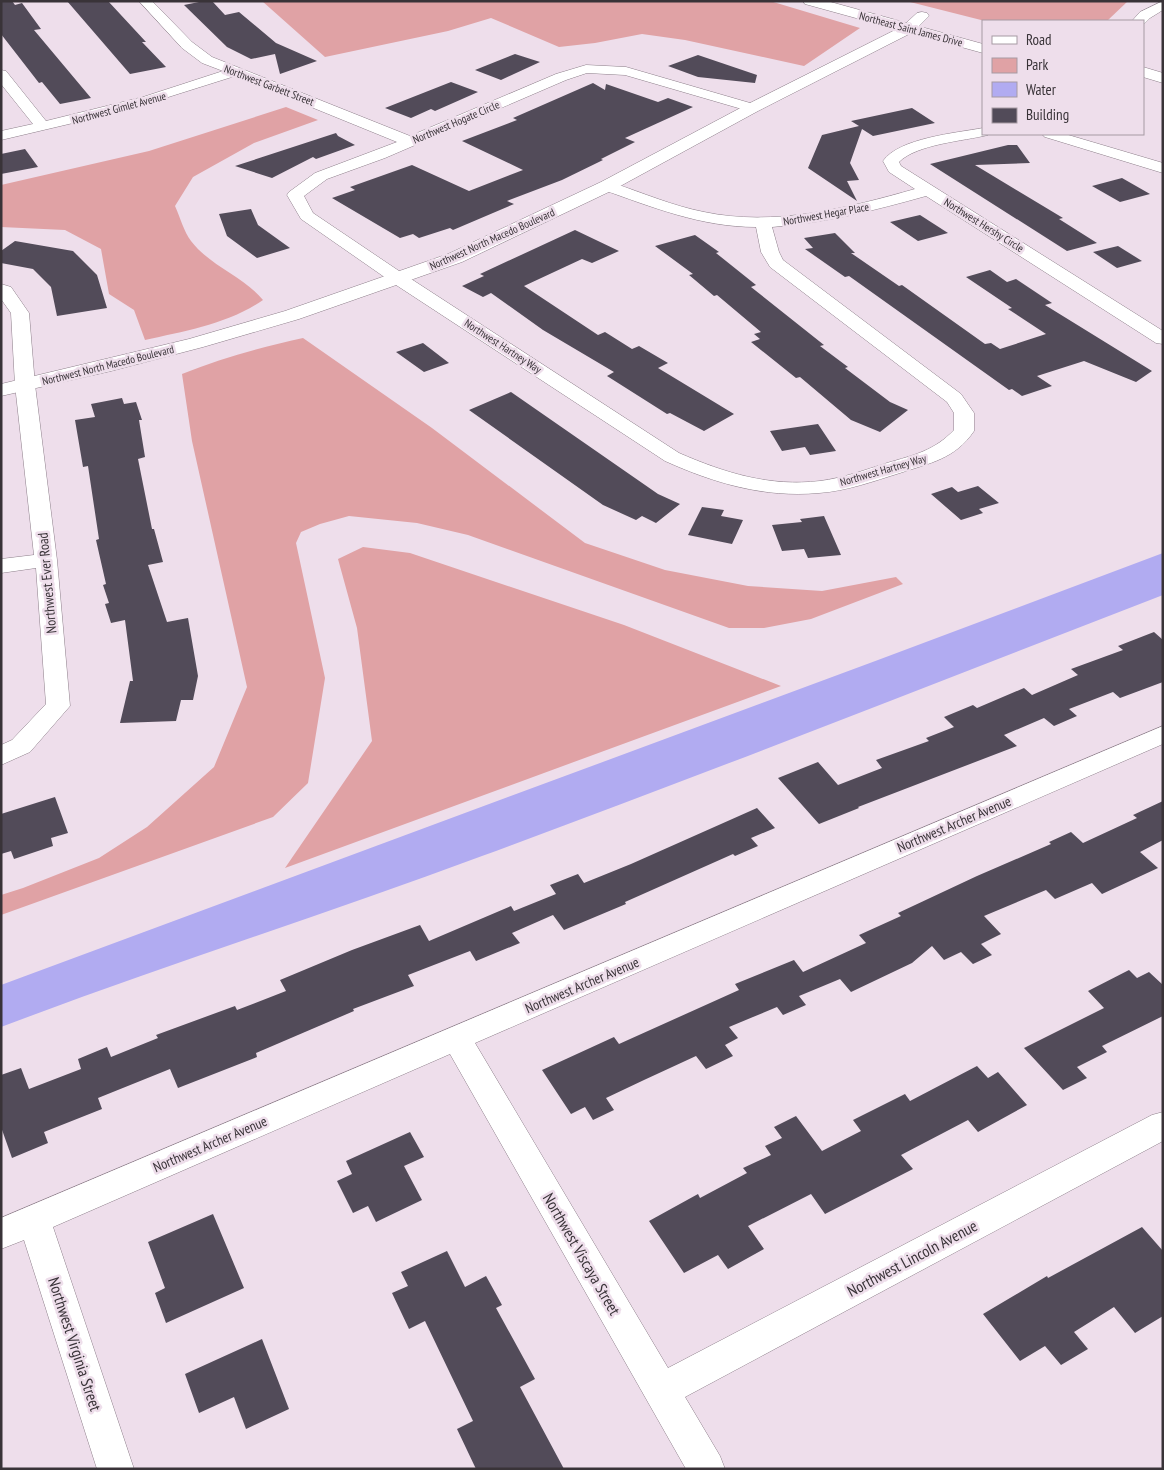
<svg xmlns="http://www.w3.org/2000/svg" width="1164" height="1470" font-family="'PT Sans Narrow',sans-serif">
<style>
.green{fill:#e0a2a5}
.water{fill:#b1abf1}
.building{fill:#524b59}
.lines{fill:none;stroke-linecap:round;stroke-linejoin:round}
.minor-casing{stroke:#8d7f8a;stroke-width:1}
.tertiary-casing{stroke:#8d7f8a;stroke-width:1}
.secondary-casing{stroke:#8d7f8a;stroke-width:1}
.minor{fill:#fff;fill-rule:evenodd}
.tertiary{fill:#fff;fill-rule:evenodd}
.secondary{fill:#fff;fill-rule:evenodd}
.labels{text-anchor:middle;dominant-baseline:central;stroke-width:5;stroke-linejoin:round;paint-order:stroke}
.far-street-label{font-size:11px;fill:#393338;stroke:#eedeeb}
.street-label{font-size:14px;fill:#393338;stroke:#eedeeb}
.near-street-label{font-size:16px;fill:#393338;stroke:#eedeeb}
</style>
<rect width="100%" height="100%" fill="#eedeeb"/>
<!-- green -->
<g class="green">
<polygon points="262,1 770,1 860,28 804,66 685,40 642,34 595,43 559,47 491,18 448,31 325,57"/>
<polygon points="906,1 1128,1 1107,21 985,21"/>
<path d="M286,107L318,120L254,143L193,177L175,206C180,217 184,232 191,241C210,266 243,276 263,300C228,324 185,331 145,340L134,310L109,294L101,249L65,230L1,227V185L149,151Z"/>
<path d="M303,338L432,428L585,543L665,570L748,586L822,591L896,577L903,584L811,619L764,628H729L468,535L417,523L349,516L320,524L301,532L296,543L325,678L308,783L273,817L1,915V895L23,888L99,858L147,827L214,767L247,687L192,441L182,374C222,358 262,347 303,338Z"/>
<polygon points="363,547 410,553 624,625 781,686 285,868 372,741 357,628 338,559"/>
</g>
<!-- water -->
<path class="water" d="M1163,553V595C936,683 710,772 482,856C323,915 160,967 1,1027V985L878,660Z"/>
<!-- building -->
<g class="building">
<polygon points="1,1 12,1 15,5 22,3 41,29 34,30 91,98 60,104 42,82 39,83 1,34"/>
<polygon points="67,1 108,1 146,42 142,42 166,67 130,74"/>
<polygon points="204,1 212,1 225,15 239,12 276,43 317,61 280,74 275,54 251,59 227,47 184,5"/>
<polygon points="515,54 540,62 501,80 475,70"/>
<polygon points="698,55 757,75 755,83 698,77 668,66"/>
<polygon points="451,82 478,92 435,111 431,109 411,118 385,108"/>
<polygon points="593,83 605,90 606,84 658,102 668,98 693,107 625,138 635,142 601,159 603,160 562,180 507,201 514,204 453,230 450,228 419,238 413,234 400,238 332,198 355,190 350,187 412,165 469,191 523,170 462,141 517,120 513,118"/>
<polygon points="912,108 935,123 873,136 862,129 850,163 859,180 847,181 857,201 808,168 822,135 859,126 851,121"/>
<polygon points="336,133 338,136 355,145 316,159 313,157 272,178 235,166"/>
<polygon points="1008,145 1017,145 1030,163 975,165 1063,218 1059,219 1097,243 1067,251 930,164"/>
<polygon points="25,149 38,167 1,174 1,154"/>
<polygon points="1122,178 1150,194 1120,202 1092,186"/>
<polygon points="251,209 258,225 290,248 257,258 227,236 219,214"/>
<polygon points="920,215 948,233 918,241 890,222"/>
<polygon points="575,230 619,251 592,263 582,259 524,286 598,335 605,332 632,349 639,346 668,363 658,368 734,414 704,431 670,413 667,414 607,376 614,372 543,330 491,293 483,297 462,286 484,276 480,274"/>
<polygon points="835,233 855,253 851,253 899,286 902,285 985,344 991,343 1000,349 1046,334 1008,309 1012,308 966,277 990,270 1007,282 1016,279 1052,303 1045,305 1152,371 1136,382 1084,361 1037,376 1052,386 1022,396 1012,389 1009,390 849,276 845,277 805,249 813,248 804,238"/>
<polygon points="695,235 719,252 716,253 756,285 751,287 824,345 820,346 848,367 845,368 890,402 908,410 880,432 851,420 800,377 796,378 751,342 760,339 754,334 761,332 717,295 714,296 689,275 693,274 655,246"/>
<polygon points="15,241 73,251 97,275 107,308 57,316 51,287 33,269 1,263 1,251"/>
<polygon points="1118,246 1142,261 1117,268 1093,252"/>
<polygon points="423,343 449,363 424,372 396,352"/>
<polygon points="511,392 658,494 680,504 656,523 642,516 636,520 603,505 469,410"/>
<polygon points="122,398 124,404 136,402 142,420 139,420 145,457 138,459 152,529 154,529 163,562 148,565 167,622 188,618 198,676 193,700 181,700 176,721 120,723 130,681 133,681 125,620 111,623 105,604 109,603 103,585 106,584 96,540 99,539 88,466 83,467 75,420 95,417 91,404"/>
<polygon points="818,424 836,451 810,455 805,447 782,451 770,431"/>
<polygon points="978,486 999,503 979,509 983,513 961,520 931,494 952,487 958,492"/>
<polygon points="702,507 724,510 721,516 743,520 732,544 688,535"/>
<polygon points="824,516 841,555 808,558 804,549 782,551 772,525 802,522 800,519"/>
<polygon points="1154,632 1163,640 1163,682 1120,698 1113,692 1069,709 1077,716 1054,726 1044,718 1004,735 1017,746 858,807 859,808 819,824 778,778 818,762 838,785 882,768 876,760 929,741 926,738 954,727 944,717 973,705 977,708 1024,688 1032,695 1078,675 1071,669 1123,650 1118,646"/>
<polygon points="55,797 68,833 51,838 53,846 14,859 11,851 1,854 1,814"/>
<polygon points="1163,801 1163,840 1140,852 1158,868 1102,894 1092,883 1055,899 1046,890 984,916 1001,934 981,944 992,955 973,964 961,952 944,960 932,946 912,963 851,992 840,979 799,996 806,1005 783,1015 777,1007 729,1027 738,1038 725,1045 733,1056 706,1069 696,1056 644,1080 606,1098 614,1110 593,1120 585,1107 571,1114 542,1070 614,1037 619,1044 739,990 735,984 794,960 803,972 866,943 859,935 901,916 898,913 977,876 1051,844 1049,842 1071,832 1083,843 1137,818 1133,815"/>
<polygon points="757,808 775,828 751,838 758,846 735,856 733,854 625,902 626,904 564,930 553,915 512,933 520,943 476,961 470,951 408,975 414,986 353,1009 354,1011 256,1053 257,1057 178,1088 170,1069 98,1098 102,1109 44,1132 48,1143 12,1158 1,1127 1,1075 21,1068 29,1089 81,1069 78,1059 107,1047 111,1057 158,1038 156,1035 235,1006 237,1010 286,991 280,980 352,950 420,925 429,941 511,906 514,911 556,894 550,885 578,874 584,883 631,864"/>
<polygon points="1129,970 1137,978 1149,972 1163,985 1163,1016 1102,1046 1107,1052 1077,1067 1087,1078 1063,1090 1024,1048 1104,1008 1088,991"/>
<polygon points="977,1066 988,1078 998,1072 1027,1105 978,1132 968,1120 901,1155 913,1169 825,1214 811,1194 748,1226 764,1249 728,1269 718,1255 684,1273 649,1221 698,1194 700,1198 747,1173 743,1168 771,1155 765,1146 782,1138 774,1127 796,1116 822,1151 861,1131 853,1120 905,1094 910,1101"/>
<polygon points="410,1132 424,1157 404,1166 422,1200 376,1222 368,1206 353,1213 337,1181 352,1174 346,1161"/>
<polygon points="213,1214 244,1288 166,1323 155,1293 165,1288 148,1242"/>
<polygon points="1142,1227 1163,1251 1163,1316 1135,1333 1114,1307 1074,1332 1088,1349 1061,1365 1045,1346 1020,1361 983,1314 1047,1276 1048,1278"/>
<polygon points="447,1251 465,1287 486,1276 502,1305 496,1308 535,1379 520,1387 564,1469 476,1469 457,1429 473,1421 448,1369 425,1321 409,1329 392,1293 408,1286 401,1272"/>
<polygon points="262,1339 289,1409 246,1429 234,1397 199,1413 185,1374"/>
</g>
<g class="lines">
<!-- minor casing -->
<g class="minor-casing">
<g id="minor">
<path d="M139,1H152L192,42L212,57L410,136L556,74L586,65L626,67L757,105L759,108L757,111L752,112L625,75L587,73L566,80L385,158L327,179L304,196L313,213L405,275L679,453C725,473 770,487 820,481C843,478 865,470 887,463C914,455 934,451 954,430V413L947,402L770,267L761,252L756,227C701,227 652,207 601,189L599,186L601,183H613C643,193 673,206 704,212C774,227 848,208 915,189L889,172L883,161C899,138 956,133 983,128V134H989L988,135C964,141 917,144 899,162L901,166L1163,331V344L1156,343L926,196C876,210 825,223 772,227L779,252L783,260L961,394L974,413V431C955,459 930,463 900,473C874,481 847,491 819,493C764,498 714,483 665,461L393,283L301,219L287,195L289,192L315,173L397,142L235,76L124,111L1,140V131L33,124L1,84V70L6,71L46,121L143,97L223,71L202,63L182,48Z"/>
<polygon points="1163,1 1163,10 1150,18 1144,24 1143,21 1132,21 1140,12"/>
<polygon points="1042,134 1065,134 1163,163 1163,173 1045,137"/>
<polygon points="1,284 11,287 29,313 35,385 57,560 70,706 30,752 1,765 1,745 12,740 46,704 36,568 1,573 1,559 34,555 15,385 11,313 1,299"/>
<polygon points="1163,726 1163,744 475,1043 668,1368 1152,1115 1163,1112 1163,1141 685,1397 720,1456 725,1469 686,1469 450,1054 53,1227 134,1469 97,1469 24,1240 1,1249 1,1218"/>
</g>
</g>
<!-- tertiary casing -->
<g class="tertiary-casing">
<polygon id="tertiary" points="922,12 927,13 929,16 913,32 758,111 613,190 462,262 299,319 203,347 111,371 1,396 1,384 189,339 285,311 448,254 601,182 746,105 903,26 917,13"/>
</g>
<!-- secondary casing -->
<g class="secondary-casing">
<g id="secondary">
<polygon points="803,1 827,1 983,44 983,53 805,4"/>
<polygon points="1143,67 1163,73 1163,83 1143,77"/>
</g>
</g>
<!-- minor -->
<use href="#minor" class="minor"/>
<!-- tertiary -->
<use href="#tertiary" class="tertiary"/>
<!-- secondary -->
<use href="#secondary" class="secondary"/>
</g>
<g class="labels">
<!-- far-street labels -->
<g class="far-street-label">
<text transform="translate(911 29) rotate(15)">Northeast Saint James Drive</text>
<text transform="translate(269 85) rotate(21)">Northwest Garbett Street</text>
<text transform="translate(119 108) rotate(-15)">Northwest Gimlet Avenue</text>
<text transform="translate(456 122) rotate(-23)">Northwest Hogate Circle</text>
<text transform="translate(826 214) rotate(-10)">Northwest Hegar Place</text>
<text transform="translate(984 225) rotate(32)">Northwest Hershy Circle</text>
<text transform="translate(492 239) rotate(-24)">Northwest North Macedo Boulevard</text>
<text transform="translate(503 346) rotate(33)">Northwest Hartney Way</text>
<text transform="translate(108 365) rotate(-14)">Northwest North Macedo Boulevard</text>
<text transform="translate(883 470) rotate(-16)">Northwest Hartney Way</text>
</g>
<!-- street labels -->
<g class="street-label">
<text transform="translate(47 583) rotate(-95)">Northwest Ever Road</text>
<text transform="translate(954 824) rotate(-23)">Northwest Archer Avenue</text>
<text transform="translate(582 985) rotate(-23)">Northwest Archer Avenue</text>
<text transform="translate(210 1144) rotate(-23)">Northwest Archer Avenue</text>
</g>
<!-- near-street labels -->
<g class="near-street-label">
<text transform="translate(582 1254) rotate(60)">Northwest Viscaya Street</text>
<text transform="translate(912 1258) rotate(-28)">Northwest Lincoln Avenue</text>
<text transform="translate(75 1344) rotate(72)">Northwest Virginia Street</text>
</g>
</g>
<!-- border -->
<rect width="1164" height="1470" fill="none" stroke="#393338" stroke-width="5"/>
<!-- legend -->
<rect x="982" y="20" width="162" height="115" fill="#eedeeb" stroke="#a69aa3"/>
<rect x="992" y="36" width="25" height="8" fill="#ffffff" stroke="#a69aa3"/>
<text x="1026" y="45" font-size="15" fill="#393338">Road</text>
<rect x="992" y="58" width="25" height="15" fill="#e0a2a5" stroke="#a69aa3"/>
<text x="1026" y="70" font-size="15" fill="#393338">Park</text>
<rect x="992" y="82" width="25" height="15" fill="#b1abf1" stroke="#a69aa3"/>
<text x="1026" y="95" font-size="15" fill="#393338">Water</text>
<rect x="992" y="108" width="25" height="15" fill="#524b59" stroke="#a69aa3"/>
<text x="1026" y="120" font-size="15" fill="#393338">Building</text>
</svg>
